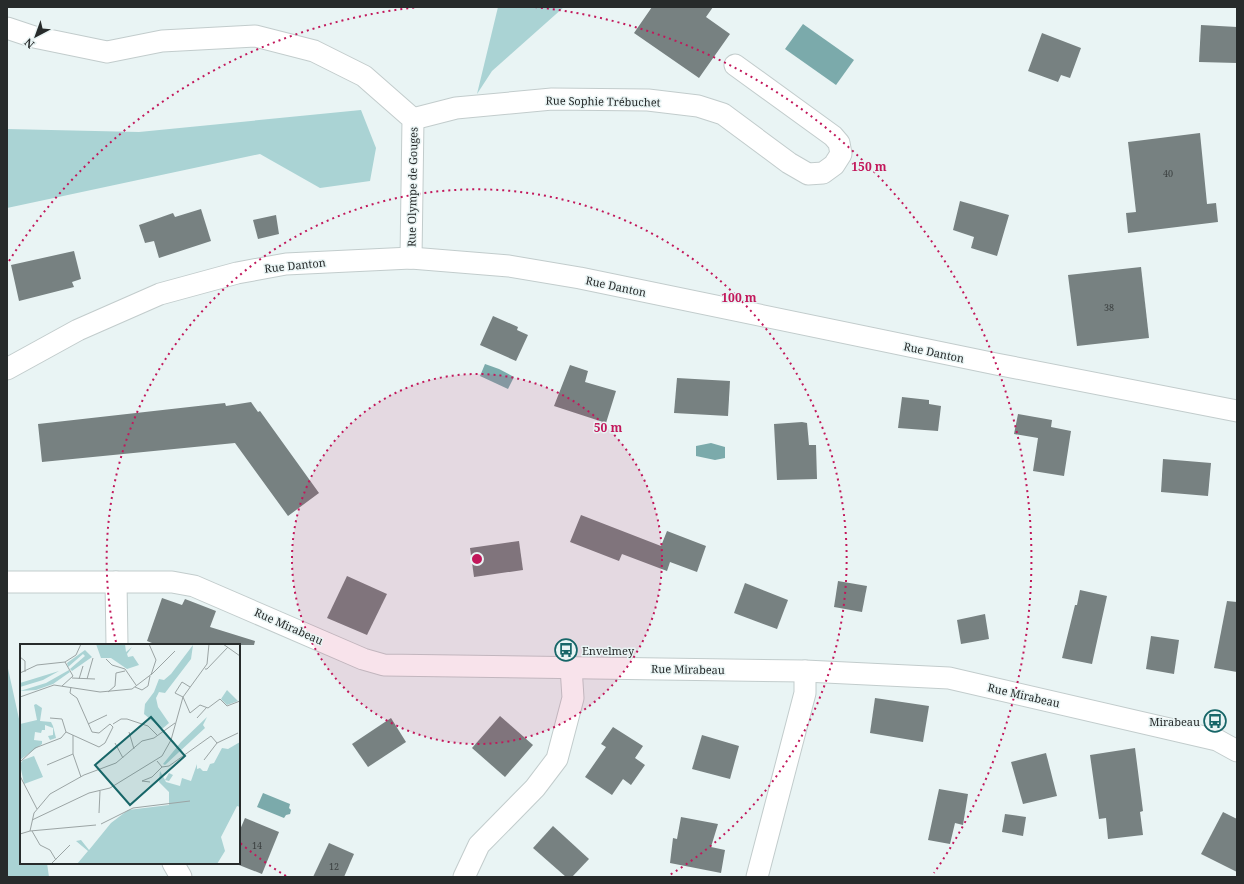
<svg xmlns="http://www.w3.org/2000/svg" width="1244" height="884" font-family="'Noto Serif',serif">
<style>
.green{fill:#aad3d4}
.water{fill:#7baaab}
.building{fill:#778181}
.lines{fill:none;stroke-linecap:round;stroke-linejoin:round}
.street-casing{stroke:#c2cccc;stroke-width:23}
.street{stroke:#fff;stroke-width:21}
.ring{fill:none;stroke:#c2185b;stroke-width:2;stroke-dasharray:2 4}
.labels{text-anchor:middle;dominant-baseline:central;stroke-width:3;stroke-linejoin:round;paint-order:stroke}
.number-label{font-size:9px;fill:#3b4040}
.street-label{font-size:11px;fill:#272b2b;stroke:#e9f4f4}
.poi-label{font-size:11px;fill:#272b2b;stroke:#e9f4f4;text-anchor:start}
.inset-road{fill:none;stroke:#9ba4a4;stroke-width:1}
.view{fill:#176668;fill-opacity:0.15;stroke:#176668;stroke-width:2}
.inset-edge{fill:none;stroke:#272b2b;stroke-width:2}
.centre{fill:#c2185b;stroke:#e9f4f4;stroke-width:2}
.ring-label{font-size:12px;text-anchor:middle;font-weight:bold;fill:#c2185b;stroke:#e9f4f4;stroke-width:3;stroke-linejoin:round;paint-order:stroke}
</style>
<rect width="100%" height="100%" fill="#e9f4f4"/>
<!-- green -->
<g class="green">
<polygon points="498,7 564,7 492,71 477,94"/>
<polygon points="361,110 376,148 370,181 320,188 260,154 7,208 7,129 139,132"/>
<polygon points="7,664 21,728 21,863 47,863 49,877 7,877"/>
</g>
<!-- water -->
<g class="water">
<polygon points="803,24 854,60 836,85 785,49"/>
<polygon points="485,364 499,369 514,377 508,389 480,376"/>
<polygon points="711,443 725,447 725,458 715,460 696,456 696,446"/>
<polygon points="263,793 290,804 289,808 291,810 290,814 286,815 284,818 257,807"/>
</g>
<!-- building -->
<g class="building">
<polygon points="652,7 713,7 706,17 730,34 699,78 634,33"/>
<polygon points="1201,25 1237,27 1237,63 1199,62"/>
<polygon points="1042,33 1081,48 1070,78 1061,75 1058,82 1028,71"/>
<polygon points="1200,133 1207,204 1216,203 1218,222 1128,233 1126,213 1136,212 1128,142"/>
<polygon points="960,201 1009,215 997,256 971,248 974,237 953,230"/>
<polygon points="201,209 211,241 159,258 154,241 145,243 139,225 173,213 175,217"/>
<polygon points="276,215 279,234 258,239 253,220"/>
<polygon points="74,251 81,279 72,282 74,287 19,301 11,265"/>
<polygon points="1141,267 1149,338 1077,346 1068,275"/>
<polygon points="493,316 518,327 517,330 528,335 516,361 480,345"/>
<polygon points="570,365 588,371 585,382 616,391 606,423 554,406"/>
<polygon points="677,378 730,381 728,416 674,413"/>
<polygon points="902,397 929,400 929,404 941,406 938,431 898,428"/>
<polygon points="251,402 258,412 260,411 319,493 288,516 235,443 42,462 38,424 225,403 226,406"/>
<polygon points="1018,414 1052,420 1051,427 1071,431 1064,476 1033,471 1038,438 1014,434"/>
<polygon points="802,422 807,423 809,445 816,445 817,479 777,480 774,424"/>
<polygon points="1163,459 1211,463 1208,496 1161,492"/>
<polygon points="581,515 661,546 667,531 706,546 697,572 670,562 667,571 622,554 619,561 570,542"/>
<polygon points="519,541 523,570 474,577 470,548"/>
<polygon points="347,576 387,594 367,635 327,618"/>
<polygon points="838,581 867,586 862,612 834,607"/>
<polygon points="745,583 788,600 777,629 734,613"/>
<polygon points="1080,590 1107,596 1092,664 1062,658 1075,605 1077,605"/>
<polygon points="162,598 182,605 185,599 216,611 210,627 255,641 254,645 157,645 147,641"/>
<polygon points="1227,601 1237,602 1237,672 1214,668"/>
<polygon points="985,614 989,639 961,644 957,620"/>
<polygon points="1151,636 1179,640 1174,674 1146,669"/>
<polygon points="875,698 929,706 923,742 870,733"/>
<polygon points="500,716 533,745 505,777 472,748"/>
<polygon points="391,718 406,742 368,767 352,744"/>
<polygon points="613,727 643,746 635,758 645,765 631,785 623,779 612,795 585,777 606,747 601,744"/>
<polygon points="702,735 739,746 730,779 692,769"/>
<polygon points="1135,748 1143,811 1140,812 1143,835 1108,839 1106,818 1099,819 1090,755"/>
<polygon points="1046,753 1057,796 1023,804 1011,762"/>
<polygon points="939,789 968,794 963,825 955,823 950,844 928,840"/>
<polygon points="1223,812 1237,819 1237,872 1201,854"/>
<polygon points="1005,814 1026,817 1023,836 1002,832"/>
<polygon points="681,817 718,824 711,847 725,850 721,873 670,863 673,838 677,839"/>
<polygon points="245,818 279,832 262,874 239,865 239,832"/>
<polygon points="553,826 589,859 572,877 566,877 533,848"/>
<polygon points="329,843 354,854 344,877 313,877"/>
</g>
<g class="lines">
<!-- street casing -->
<g class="street-casing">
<g id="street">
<polyline points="7,28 34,37 107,52 162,41 255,36 314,51 364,76 413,119 411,258"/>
<polyline points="413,119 456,108 552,99 648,100 698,106 723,114 789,163 808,174 823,173 834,165 841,154 839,143 833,136 735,65"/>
<polyline points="7,369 78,330 160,294 237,273 286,264 411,258 509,266 580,278 996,364 1237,411"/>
<polyline points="7,582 172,582 194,586 363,659 384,665 805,671 949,678 1217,740 1237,751"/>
<polyline points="116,582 117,645"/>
<polyline points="173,863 181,877"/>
<polyline points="464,877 479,845 535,788 557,759 573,698 571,667"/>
<polyline points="757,877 805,693 805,671"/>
</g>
</g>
<!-- street -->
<use href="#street" class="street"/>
</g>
<!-- distance rings -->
<circle cx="477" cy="559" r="185" fill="#c2185b" fill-opacity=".12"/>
<g class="ring">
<circle cx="477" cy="559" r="185"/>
<path d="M286 876A370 370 0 0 1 239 842M116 642A370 370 0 1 1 668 876"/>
<path d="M9 261A555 555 0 0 1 419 7M535 7A555 555 0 0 1 934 873"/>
</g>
<!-- icons -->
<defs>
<g id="bus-ring" transform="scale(1.15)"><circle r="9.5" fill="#e9f4f4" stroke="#176668" stroke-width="1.5"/><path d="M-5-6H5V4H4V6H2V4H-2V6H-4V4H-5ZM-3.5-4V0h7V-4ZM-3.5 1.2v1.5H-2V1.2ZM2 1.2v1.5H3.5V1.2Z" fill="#176668"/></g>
</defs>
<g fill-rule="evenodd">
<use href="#bus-ring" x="566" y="650"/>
<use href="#bus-ring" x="1215" y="721"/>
</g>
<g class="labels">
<!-- number labels -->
<g class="number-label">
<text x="1168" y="173">40</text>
<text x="1109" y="307">38</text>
<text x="257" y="845">14</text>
<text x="334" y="866">12</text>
</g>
<!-- street labels -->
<g class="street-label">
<text transform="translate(603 101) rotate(1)">Rue Sophie Trébuchet</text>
<text transform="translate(412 187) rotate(-89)">Rue Olympe de Gouges</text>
<text transform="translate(295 265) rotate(-6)">Rue Danton</text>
<text transform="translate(616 286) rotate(12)">Rue Danton</text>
<text transform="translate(934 352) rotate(12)">Rue Danton</text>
<text transform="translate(289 626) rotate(24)">Rue Mirabeau</text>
<text transform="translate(688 669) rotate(1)">Rue Mirabeau</text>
<text transform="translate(1024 695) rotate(13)">Rue Mirabeau</text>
</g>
<!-- poi labels -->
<g class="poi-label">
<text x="582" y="650">Envelmey</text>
<text x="1200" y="721" text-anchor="end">Mirabeau</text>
</g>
</g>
<!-- overview -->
<g transform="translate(20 644)">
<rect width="220" height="220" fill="#e9f4f4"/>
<path d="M76,0H105L106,8L112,3L107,10L108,13L113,12L119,21L107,25L91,14H81ZM173,1L171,15L145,49L139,48L136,54L138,63L149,79L142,85L124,70L125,60L134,48L139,35L144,36L151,30ZM65,6L72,13L52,27L50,25L65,12L63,10L48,23L47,19ZM49,26L50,28L33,40L16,46L0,47L26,39ZM39,27L23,36L0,43V39ZM207,46L218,57L207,61L201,55ZM16,60L22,64L20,77L31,78L33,82L36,94L30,96L28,92L33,91V84L25,81V86H22L21,89L15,88L14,96L22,97V100L0,116V80L17,76L14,61ZM187,73L183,81L185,84L145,121L143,120L161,98ZM220,98V163L217,162L201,193L205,207L197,220H57L68,207L56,197L61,196L69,206L91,179L108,166L149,161V148L139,138L140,127L145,136L149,129L153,131L149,137L145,136L146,138L160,142L162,134L171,137L177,120V125L180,124L183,127H187L190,120L194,119L202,104L208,105ZM14,112L23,133L4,140L0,120L3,116Z" fill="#aad3d4"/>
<path class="inset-road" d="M129,0L136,16L131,31M203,0L220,12M0,13L5,17V28M86,15L92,21L105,25L116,41M185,25H187L208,3M0,29L17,21L45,18L56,11L61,0M52,34L75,35M59,35L63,22M67,35L73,14M42,42L53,32L45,18M115,43L122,46L128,42L130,32M88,48L95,42L96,29L105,27M0,53L34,41L80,48L112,45L133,29L155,7M163,53L170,69L180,61L188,64L200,55L207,62L220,57M163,53L155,49L162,38L170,43M30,74L42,75L46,88M177,74L187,63M68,80L87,71M93,80L101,75H107L128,82L137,91M46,88L79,103L85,99L93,83L90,80L79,89L72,88L57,54L50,49L51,43M109,88L114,105M53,91V110L61,133M95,99L103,114M184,116L197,99L218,89M137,117L142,123L149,122L191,92L197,99M0,118L15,104L41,94L46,88M27,121L53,110M0,132L17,165M130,138L122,137L132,133L142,123M79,169L80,147M12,176L69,149L90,144L142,112L151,96L163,53L187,20L189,0M81,180L113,164L170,157M10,187L14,169L30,150L64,131L96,119L122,97L134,94L155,79M12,187L20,201L30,206L36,216M0,190L10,187L76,181M31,220L50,201"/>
<path class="view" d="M131,73L165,112L110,161L75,121Z"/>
<rect width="220" height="220" class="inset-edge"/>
</g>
<circle cx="477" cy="559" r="6" class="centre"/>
<g class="ring-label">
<text x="869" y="171">150 m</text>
<text x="739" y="302">100 m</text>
<text x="608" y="432">50 m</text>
</g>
<!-- border -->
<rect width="1244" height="884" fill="none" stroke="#272b2b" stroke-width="16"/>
<!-- north arrow -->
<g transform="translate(36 36) rotate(221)" stroke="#e9f4f4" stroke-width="3" paint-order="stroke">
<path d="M0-3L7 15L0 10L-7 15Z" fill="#272b2b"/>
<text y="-6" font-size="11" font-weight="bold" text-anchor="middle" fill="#272b2b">N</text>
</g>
</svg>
